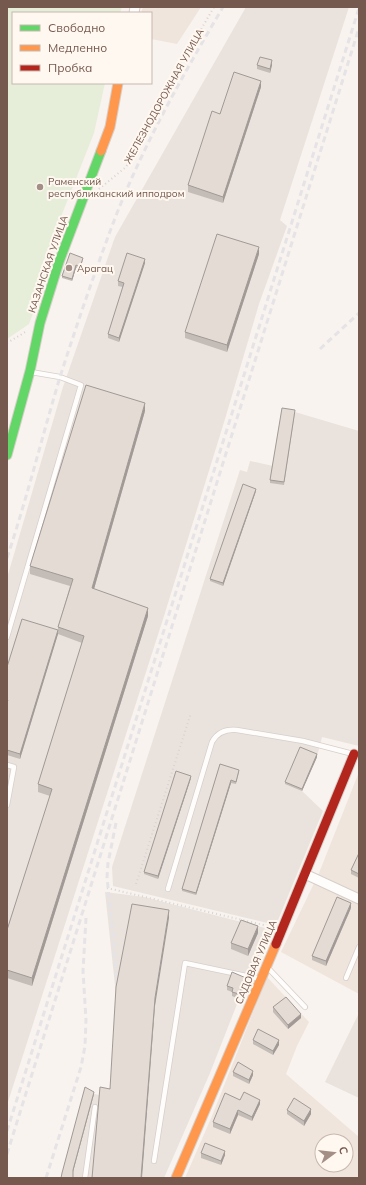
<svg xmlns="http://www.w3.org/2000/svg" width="366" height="1185" font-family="Mulish,sans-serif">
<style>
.residential{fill:#f0e5dc;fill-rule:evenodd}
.industrial{fill:#eae2dd}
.green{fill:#e6eed9}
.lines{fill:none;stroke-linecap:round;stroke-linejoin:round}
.lane-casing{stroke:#d6cfca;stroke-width:6}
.street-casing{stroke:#d6cfca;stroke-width:11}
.fast-casing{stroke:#d8cfca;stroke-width:11}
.slow-casing{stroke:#d8cfca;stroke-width:11}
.jam-casing{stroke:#d8cfca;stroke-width:11}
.path{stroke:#dad3d0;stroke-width:2;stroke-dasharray:1 3;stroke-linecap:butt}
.lane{stroke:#fefdfc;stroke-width:4.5}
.street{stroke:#fefdfc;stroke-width:9}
.fast{stroke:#63d668;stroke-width:9}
.slow{stroke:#ff974d;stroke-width:9}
.jam{stroke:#b3261e;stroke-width:9}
.rail{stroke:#e5e3e6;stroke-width:3;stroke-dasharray:6 4;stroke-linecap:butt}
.wall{fill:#c4bcb7}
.shaded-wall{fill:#a09995}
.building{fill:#e4dbd5;stroke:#a09995}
.poi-dot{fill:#a48f86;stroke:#fef8f0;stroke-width:1.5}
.labels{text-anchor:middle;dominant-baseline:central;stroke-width:4;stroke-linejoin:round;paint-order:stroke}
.street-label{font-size:10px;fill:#76594e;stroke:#fef8f0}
.poi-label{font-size:10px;fill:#76594e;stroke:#fef8f0;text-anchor:start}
</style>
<rect width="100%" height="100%" fill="#f8f3ee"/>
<!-- residential -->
<g class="residential">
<polygon points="143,7 201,7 177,44 151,39 151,13 141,13"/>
<polygon points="359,772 359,994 281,952 319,873"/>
<path d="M267,977L309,1022L297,1046L286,1074L359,1137V1178H185L212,1116ZM322,1141H346V1165H322Z"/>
</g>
<!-- industrial -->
<g class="industrial">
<polygon points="246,7 349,7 280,220 287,226 259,304 225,419 164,616 7,1105 7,578 63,387 115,237"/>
<polygon points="282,410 295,412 359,431 359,746 322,737 317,757 302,791 323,811 276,925 113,886 112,867 240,470 247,472 250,461 273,466"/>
<polygon points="105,892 144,897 273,930 248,976 210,1073 164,1178 62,1178 85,1090 94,1094 110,1097 116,995"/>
<polygon points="359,1013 359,1098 325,1082"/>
</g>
<!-- green -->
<polygon class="green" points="7,7 122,7 120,13 13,13 13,83 105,83 94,133 40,270 48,273 29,324 7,339"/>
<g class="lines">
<!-- lane casing -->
<g class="lane-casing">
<g id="lane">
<polyline points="7,637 81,385 60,377 31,372"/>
<polyline points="7,765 14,767 7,805"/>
<path d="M168,889L212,742C217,733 226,729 237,730L303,741L353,754"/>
<polyline points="268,968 305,1007"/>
<polyline points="346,978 359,947"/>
<polyline points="154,1161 185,963 261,979"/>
<polyline points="85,1178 95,1107"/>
</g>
</g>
<!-- street casing -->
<g class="street-casing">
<g id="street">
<polyline points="134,13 135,7"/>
<polyline points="305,874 359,899"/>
</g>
</g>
<!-- fast casing -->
<g class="fast-casing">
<polyline id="fast" points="7,455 30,371 40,323 59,262 101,151"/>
</g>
<!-- slow casing -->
<g class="slow-casing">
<g id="slow">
<polyline points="101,151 110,127 118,83"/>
<polyline points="176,1178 276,944"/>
</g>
</g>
<!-- jam casing -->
<g class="jam-casing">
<polyline id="jam" points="276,944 354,754"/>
</g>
<!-- path -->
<g class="path">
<polyline points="99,189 126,167 159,102 214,7"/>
<polyline points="7,343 27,331"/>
<polyline points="136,884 191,713"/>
<polyline points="107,888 272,927"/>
</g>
<!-- lane -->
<use href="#lane" class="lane"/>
<!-- street -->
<use href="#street" class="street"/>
<!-- fast -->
<use href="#fast" class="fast"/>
<!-- slow -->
<use href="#slow" class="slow"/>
<!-- jam -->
<use href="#jam" class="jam"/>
<!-- rail -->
<g class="rail">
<polyline points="320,349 359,313"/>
<path d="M7,558C27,498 42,437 60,377C75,330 91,283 108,237C137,156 180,80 223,7"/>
<polyline points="116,823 108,863 107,877 118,991"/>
<polyline points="7,1131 359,8"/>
<polyline points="7,1154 359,28"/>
<polyline points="46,1178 81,1067 85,1046 86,1020 83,971 86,918"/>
</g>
</g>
<!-- wall -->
<g class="wall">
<polygon points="257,65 272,65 270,73 257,69"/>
<polygon points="261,87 223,203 188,192 188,185 220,114"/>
<polygon points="259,254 227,352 185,338 185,332"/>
<polygon points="83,260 80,269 76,268 72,281 62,278 62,276"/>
<polygon points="145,263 119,342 108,338 108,334 123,287 118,286 118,281"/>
<polygon points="145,411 94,589 148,616 32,986 7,978 7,930 50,796 38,792 38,784 82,643 58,634 20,759 7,755 7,667 58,630 58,627 70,586 30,574 30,566"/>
<polygon points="295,412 284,485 270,483 270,480"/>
<polygon points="256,491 223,586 210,581 210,579"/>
<polygon points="317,757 302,791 285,784 285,782"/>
<polygon points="220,764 239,772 236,784 231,783 196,895 182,891 182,889"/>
<polygon points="191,778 158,879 144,874 144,872"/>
<polygon points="359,853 359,878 351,874 351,870"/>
<polygon points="351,908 326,966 312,960 312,956"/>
<polygon points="258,933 248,956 231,949 231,943"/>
<polygon points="246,982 239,999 232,996 232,992 227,990 227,986"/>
<polygon points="273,1007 301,1018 288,1029 273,1012"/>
<polygon points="253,1040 279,1045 273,1055 253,1044"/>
<polygon points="233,1072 253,1075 249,1084 233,1076"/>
<polygon points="240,1100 260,1104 252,1121 238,1115 230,1134 213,1127 213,1122"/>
<polygon points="287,1110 311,1114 304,1126 287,1114"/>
<polygon points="201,1153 225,1155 221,1165 201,1158"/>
</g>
<!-- shaded-wall -->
<g class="shaded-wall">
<polygon points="272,60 272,65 270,73 270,69"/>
<polygon points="261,81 261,87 223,203 223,197"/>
<polygon points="259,247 259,254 227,352 227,345"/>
<polygon points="145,259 145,263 119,342 119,338"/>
<polygon points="76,265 76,268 72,281 72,279"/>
<polygon points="145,403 145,411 92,596 92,588"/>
<polygon points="256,489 256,491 223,586 223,583"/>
<polygon points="148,608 148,616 32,986 32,978"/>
<polygon points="58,630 58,634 20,759 20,754"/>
<polygon points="317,754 317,757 302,791 302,789"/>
<polygon points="191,776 191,778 158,879 158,876"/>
<polygon points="231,780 231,783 196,895 196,893"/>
<polygon points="351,903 351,908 326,966 326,961"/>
<polygon points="169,910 169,918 155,1006 142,1178 141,1178 155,998"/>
<polygon points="258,926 258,933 248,956 248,949"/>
<polygon points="246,978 246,982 239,999 239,994"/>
<polygon points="301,1014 301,1018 288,1029 288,1025"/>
<polygon points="279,1040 279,1045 273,1055 273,1051"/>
<polygon points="253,1071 253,1075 249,1084 249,1080"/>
<polygon points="94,1092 94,1094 73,1172 73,1170"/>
<polygon points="260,1100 260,1104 252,1121 252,1117"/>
<polygon points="311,1109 311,1114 304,1126 304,1121"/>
<polygon points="238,1110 238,1115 230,1134 230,1129"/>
<polygon points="225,1151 225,1155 221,1165 221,1161"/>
</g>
<!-- building -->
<g class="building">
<polygon points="260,57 272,60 270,69 257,65"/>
<polygon points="234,72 261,81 223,197 188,185 212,111 220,114"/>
<polygon points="217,234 259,247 227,345 185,332"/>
<polygon points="70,253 83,258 80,267 76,265 72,279 62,276"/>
<polygon points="127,253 145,259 119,338 108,334 124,283 118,281"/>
<polygon points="86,385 145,403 92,588 148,608 32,978 7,970 7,930 52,789 38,784 84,636 58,627 73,579 30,566"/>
<polygon points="282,408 295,410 284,482 270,480"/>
<polygon points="243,484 256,489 223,583 210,579"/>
<polygon points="22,619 58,630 20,754 7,750 7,702 8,700 7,699 7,667"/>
<polygon points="300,747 317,754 302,789 285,782"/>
<polygon points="220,764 239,770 236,782 231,780 196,893 182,889"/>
<polygon points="176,771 191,776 158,876 144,872"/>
<polygon points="359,853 359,874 351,870"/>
<polygon points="337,897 351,903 326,961 312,956"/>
<polygon points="132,904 169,910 155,998 141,1178 92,1178 100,1087 110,1089 116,987"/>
<polygon points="241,920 258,926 248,949 231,943"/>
<polygon points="232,972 246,978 239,994 232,992 233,988 227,986"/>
<polygon points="286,997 301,1014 288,1025 273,1007"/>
<polygon points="258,1029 279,1040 273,1051 253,1040"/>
<polygon points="238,1062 253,1071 249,1080 233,1072"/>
<polygon points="85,1087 94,1092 73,1170 73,1178 61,1178 62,1173"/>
<polygon points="244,1092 260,1100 252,1117 238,1110 230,1129 213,1122 225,1093 240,1100"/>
<polygon points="294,1098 311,1109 304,1121 287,1110"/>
<polygon points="205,1143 225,1151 221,1161 201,1153"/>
</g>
<!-- markers -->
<g class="poi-dot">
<circle cx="40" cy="187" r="4"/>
<circle cx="69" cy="268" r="4"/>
</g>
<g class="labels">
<!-- street labels -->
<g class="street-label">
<text transform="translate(164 96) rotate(-61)">ЖЕЛЕЗНОДОРОЖНАЯ УЛИЦА</text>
<text transform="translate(48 264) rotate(-71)">КАЗАНСКАЯ УЛИЦА</text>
<text transform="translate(256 962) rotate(-67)">САДОВАЯ УЛИЦА</text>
</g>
<!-- poi labels -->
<g class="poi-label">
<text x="48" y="181">Раменский<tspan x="48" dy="12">республиканский ипподром</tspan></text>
<text x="77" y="268">Арагац</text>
</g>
</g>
<!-- border -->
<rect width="366" height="1185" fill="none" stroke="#76594e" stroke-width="16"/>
<!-- legend -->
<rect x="12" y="12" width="140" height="72" fill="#fef8f0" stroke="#c8b8af"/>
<rect x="20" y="25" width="20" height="6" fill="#63d668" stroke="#c8b8af"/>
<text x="48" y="32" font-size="12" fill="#76594e">Свободно</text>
<rect x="20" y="45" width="20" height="6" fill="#ff974d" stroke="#c8b8af"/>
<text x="48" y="52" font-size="12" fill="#76594e">Медленно</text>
<rect x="20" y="65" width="20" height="6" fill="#b3261e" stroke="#c8b8af"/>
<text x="48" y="72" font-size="12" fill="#76594e">Пробка</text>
<!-- north arrow -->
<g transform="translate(334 1153) rotate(75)"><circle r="19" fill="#fef8f0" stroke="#c8b8af"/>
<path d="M0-3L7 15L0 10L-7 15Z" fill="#a48f86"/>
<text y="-6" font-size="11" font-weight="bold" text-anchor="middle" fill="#76594e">С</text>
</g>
</svg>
